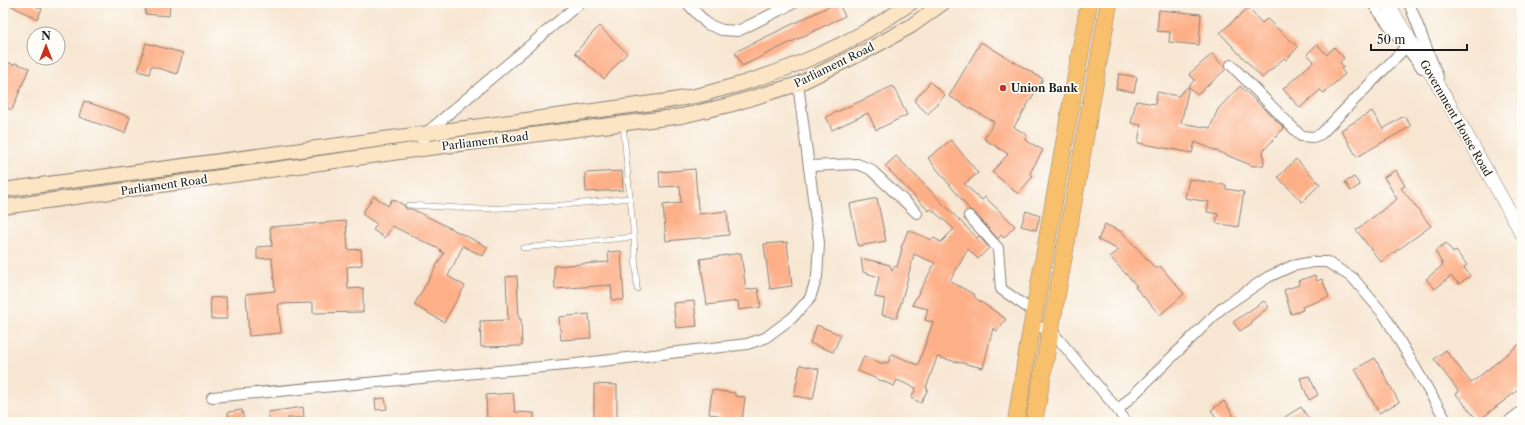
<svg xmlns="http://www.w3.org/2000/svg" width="1525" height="425" font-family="'Libre Caslon Text',serif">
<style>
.building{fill:#fdaf87}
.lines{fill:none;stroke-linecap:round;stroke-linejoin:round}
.service-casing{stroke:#8a8177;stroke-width:6}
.minor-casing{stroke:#8a8177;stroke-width:12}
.tertiary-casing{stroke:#8a8177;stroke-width:14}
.secondary-casing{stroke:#8a8177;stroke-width:16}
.trunk-casing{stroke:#8a8177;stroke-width:18}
.service{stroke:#fff;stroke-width:5}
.minor{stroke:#fff;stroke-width:10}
.tertiary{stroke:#fff;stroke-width:13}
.secondary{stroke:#fce5c4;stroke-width:14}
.trunk{stroke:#f8bf6c;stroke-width:17}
.poi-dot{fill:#c8321e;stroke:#fdfcf7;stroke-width:1.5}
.labels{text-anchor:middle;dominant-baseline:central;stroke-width:3.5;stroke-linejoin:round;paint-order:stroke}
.street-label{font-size:11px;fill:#1c1c1c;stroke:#fdfcf7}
.poi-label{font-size:11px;font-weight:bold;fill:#1c1c1c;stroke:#fdfcf7;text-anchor:start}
</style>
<rect width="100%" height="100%" fill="#fdfcf7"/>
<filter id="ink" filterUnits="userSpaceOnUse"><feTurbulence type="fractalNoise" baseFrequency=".025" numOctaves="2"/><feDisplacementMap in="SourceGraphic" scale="8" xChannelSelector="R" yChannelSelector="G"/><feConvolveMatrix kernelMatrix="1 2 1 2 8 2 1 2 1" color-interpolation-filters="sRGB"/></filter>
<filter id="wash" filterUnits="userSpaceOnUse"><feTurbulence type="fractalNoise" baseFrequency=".012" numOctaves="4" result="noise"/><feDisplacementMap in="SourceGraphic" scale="16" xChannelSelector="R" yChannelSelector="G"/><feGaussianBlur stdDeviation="0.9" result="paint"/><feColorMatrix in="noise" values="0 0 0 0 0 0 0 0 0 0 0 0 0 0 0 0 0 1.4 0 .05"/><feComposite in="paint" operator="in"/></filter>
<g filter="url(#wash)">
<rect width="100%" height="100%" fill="#f7e6d2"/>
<g id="blocks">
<!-- building -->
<g class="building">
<polygon points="6,3 30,3 42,9 37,19"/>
<polygon points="146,3 170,3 169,16 145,14"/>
<polygon points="836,3 838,3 845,16 742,66 735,52"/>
<polygon points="1248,8 1262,23 1267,19 1298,47 1286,60 1284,58 1262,78 1220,33"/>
<polygon points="1159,10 1201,14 1199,45 1169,42 1170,32 1157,31"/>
<polygon points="599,26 627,53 604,79 575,53"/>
<polygon points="981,42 1043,79 1014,127 1027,135 1025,140 1043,150 1030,173 1033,176 1018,194 992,172 1008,154 984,139 994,122 949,96"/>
<polygon points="146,43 183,53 177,74 151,66 149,74 138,71"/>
<polygon points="1317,44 1327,55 1334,47 1344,58 1340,62 1344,67 1341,69 1345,74 1324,93 1320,90 1300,108 1283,89 1314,61 1307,54"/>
<polygon points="1212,54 1226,69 1197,95 1189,87 1181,123 1210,128 1218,109 1240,86 1284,128 1263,151 1264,165 1253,166 1195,142 1192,153 1138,143 1141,125 1131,123 1136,101 1155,104 1157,92 1178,96 1195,80 1189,74"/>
<polygon points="3,60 14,65 15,63 29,68 12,110 3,106 3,92 7,82 3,80"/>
<polygon points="1119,74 1137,77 1134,92 1116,89"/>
<polygon points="930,82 945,95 928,114 914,101"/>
<polygon points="893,86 907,115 876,130 868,113 832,130 826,117"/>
<polygon points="84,101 130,117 125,133 79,117"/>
<polygon points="1372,111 1383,129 1404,116 1411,126 1357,157 1341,130"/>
<polygon points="951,140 978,173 964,184 982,200 985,197 1015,226 1004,238 1001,235 998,239 974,212 970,210 928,158"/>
<polygon points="896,156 977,238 979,236 989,248 978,259 968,249 950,281 975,295 974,297 1006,319 997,331 993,328 983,368 937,357 926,388 928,389 921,403 911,398 916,388 897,380 894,386 858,371 864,356 883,364 884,362 888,363 892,354 918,365 933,322 925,320 928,309 912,305 935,263 914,254 897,318 882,315 885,299 875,297 879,277 863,272 861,258 890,265 892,271 894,266 897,267 902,249 901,248 908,230 932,240 934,238 941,242 954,229 931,209 929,211 885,166"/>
<polygon points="1296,159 1320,184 1302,202 1278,177"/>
<polygon points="695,169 698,209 699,209 699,214 727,211 729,235 666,241 663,205 681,203 680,186 660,187 659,172"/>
<polygon points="1396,170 1405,186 1401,188 1431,226 1381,262 1356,230 1397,199 1384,177"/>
<polygon points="622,171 623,190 586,192 585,173"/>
<polygon points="1354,177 1360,185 1351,191 1345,182"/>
<polygon points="1189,179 1226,185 1226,189 1244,192 1238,227 1216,223 1218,214 1207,212 1209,202 1185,198"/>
<polygon points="374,196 388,206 392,199 404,205 406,209 412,209 488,247 483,256 463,246 448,276 465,286 444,322 414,305 444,253 440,251 441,250 392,226 385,238 373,230 377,224 362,214"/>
<polygon points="877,198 886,241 858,246 850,204"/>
<polygon points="1026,211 1040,216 1036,230 1021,226"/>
<polygon points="346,221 348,250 361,249 362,265 347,267 348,289 363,288 363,312 313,313 313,303 278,304 281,333 249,336 246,294 275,291 272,258 257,259 257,247 272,246 270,227"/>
<polygon points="1105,224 1122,232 1156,269 1160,266 1184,294 1160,315 1135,287 1137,286 1110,257 1119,250 1098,240"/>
<polygon points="787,242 792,286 770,289 764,244"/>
<polygon points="1446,243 1453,253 1456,251 1467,265 1464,267 1470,276 1459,284 1451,276 1435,289 1426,279 1443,265 1435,251"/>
<polygon points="621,251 624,300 612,300 611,285 555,289 554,266 609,262 608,252"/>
<polygon points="741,253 746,290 758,288 761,307 739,310 738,301 707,305 700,259"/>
<polygon points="1315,275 1317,281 1322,279 1329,297 1302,307 1303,310 1291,314 1284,290 1299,285 1298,281"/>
<polygon points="517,276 519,319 521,319 522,346 481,347 480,321 508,320 506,277"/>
<polygon points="226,297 227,319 211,319 210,298"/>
<polygon points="694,301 697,326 676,328 673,303"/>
<polygon points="1264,301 1269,307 1251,321 1252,323 1240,331 1233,322"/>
<polygon points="589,314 591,338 561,340 559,317"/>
<polygon points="817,325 841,335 833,352 810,343"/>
<polygon points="1522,342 1522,387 1478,421 1456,394 1459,392 1434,359 1446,350 1471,383"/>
<polygon points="1375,358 1399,402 1379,413 1355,369"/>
<polygon points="800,365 819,369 813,399 794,396"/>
<polygon points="1309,376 1318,395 1309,400 1300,378"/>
<polygon points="594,384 617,385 617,422 594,422"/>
<polygon points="712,390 735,393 735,396 745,397 742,422 718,422 718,415 709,414"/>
<polygon points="513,393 515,412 534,413 534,422 487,422 486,395"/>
<polygon points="385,398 387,409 376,410 375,399"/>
<polygon points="1224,401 1238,422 1219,422 1211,410"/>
<polygon points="303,407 304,418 288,418 288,422 270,422 268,412"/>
<polygon points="1301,407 1311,422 1277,422"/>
<polygon points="242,410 244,421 229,422 228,412"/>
</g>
</g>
</g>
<g filter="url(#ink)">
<use href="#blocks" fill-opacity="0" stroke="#8a8177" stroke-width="1"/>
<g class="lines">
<!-- service casing -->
<g class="service-casing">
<g id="service">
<polyline points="408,205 479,209 554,206 630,198 623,124"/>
<polyline points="634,237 637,289"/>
<polyline points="523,248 634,237 630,198"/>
</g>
</g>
<!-- minor casing -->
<g class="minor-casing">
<g id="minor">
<polyline points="687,3 707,24 722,30 738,31 794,3"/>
<polyline points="1372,3 1422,68"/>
<polyline points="1409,3 1438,77"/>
<polyline points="1231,65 1301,136 1313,137 1321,134 1405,48"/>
<polyline points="421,149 426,133 580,3"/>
<polyline points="809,166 857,164 870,169 917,213"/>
<polyline points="969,216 998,248 1001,289 1034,312"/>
<polyline points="1032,326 1050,329 1118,410 1126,422"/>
<polyline points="212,397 576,364 747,344 765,338 792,318 810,298 817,277 819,243 798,84"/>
<polyline points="1118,410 1222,308 1268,277 1292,266 1313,262 1327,262 1353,278 1385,316 1447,422"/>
<polyline points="1508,422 1522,411"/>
</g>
</g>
<!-- tertiary casing -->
<g class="tertiary-casing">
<polyline id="tertiary" points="1387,3 1446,98 1522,234"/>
</g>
<!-- secondary casing -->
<g class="secondary-casing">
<g id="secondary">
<path d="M3,190L660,102C677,99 695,97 711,92C781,75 852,44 911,3"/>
<polyline points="3,207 421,149 682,116 729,105 798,84 870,49 911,26 943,3"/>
</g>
</g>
<!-- trunk casing -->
<g class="trunk-casing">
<g id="trunk">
<polyline points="1016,422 1026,359 1089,3"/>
<polyline points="1034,422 1109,3"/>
</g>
</g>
<!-- service -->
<use href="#service" class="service"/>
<!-- minor -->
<use href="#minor" class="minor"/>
<!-- tertiary -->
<use href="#tertiary" class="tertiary"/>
<!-- secondary -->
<use href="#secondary" class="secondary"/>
<!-- trunk -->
<use href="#trunk" class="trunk"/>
</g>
</g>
<!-- markers -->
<circle class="poi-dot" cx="1003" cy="88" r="4"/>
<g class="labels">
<!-- street labels -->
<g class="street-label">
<text transform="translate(834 65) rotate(-26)">Parliament Road</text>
<text transform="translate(1456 118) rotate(60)">Government House Road</text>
<text transform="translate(485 141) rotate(-7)">Parliament Road</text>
<text transform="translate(164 185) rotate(-8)">Parliament Road</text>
</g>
<!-- poi labels -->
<g class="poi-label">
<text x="1011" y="88">Union Bank</text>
</g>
</g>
<!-- margin -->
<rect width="1525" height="425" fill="none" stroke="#fdfcf7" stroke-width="16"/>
<!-- north arrow -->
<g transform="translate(46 46)"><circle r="19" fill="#fdfcf7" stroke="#a3a29f"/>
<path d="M0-3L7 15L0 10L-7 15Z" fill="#c8321e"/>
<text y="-6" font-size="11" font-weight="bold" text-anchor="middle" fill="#1c1c1c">N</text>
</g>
<!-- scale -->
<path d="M1371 44v6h96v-6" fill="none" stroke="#1c1c1c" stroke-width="2"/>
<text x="1377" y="44" font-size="12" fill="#1c1c1c" stroke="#fdfcf7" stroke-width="3" paint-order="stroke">50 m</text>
</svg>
